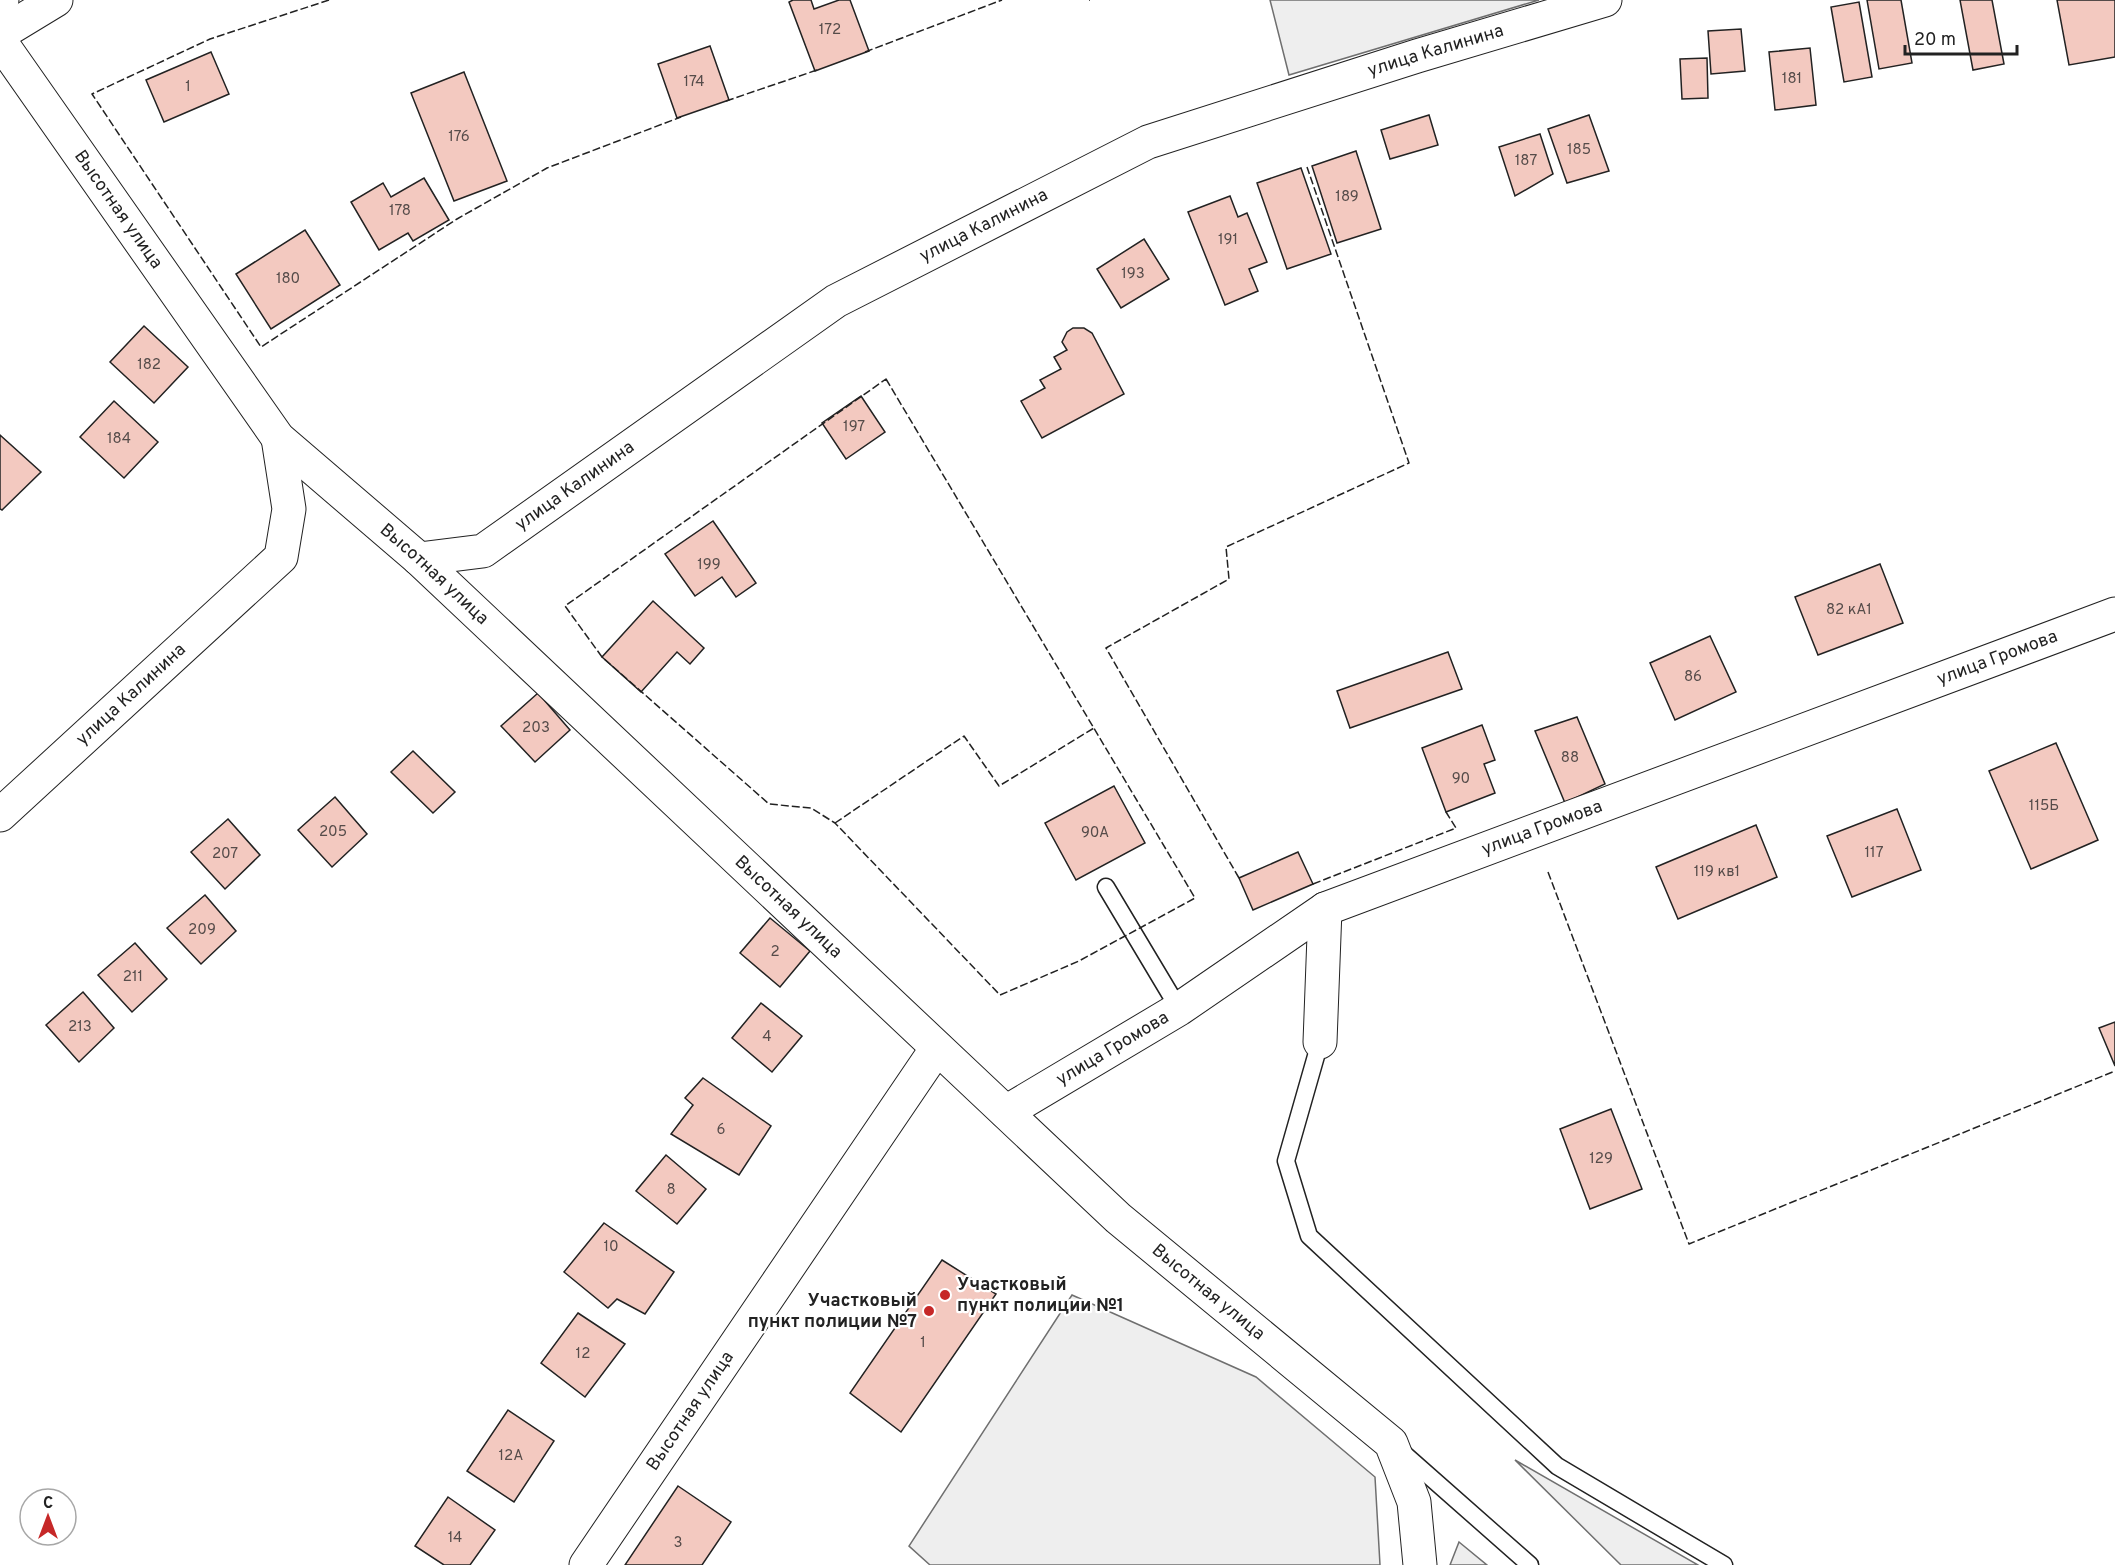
<svg xmlns="http://www.w3.org/2000/svg" width="2115" height="1565" font-family="Overpass,sans-serif">
<style>
.green{fill:#eee;stroke:#6f6f6f;stroke-width:1.5}
.building{fill:#f3c9c0;stroke:#222;stroke-width:1.5}
.lines{fill:none;stroke-linecap:round;stroke-linejoin:round}
.lane-casing{stroke:#222;stroke-width:19}
.street-casing{stroke:#222;stroke-width:35}
.secondary-casing{stroke:#222;stroke-width:35}
.lane{stroke:#fff;stroke-width:16}
.street{stroke:#fff;stroke-width:33}
.secondary{stroke:#fff;stroke-width:33}
.fence{stroke:#222;stroke-width:1.5;stroke-dasharray:8 3;stroke-linecap:butt}
.poi-dot{fill:#c62828;stroke:#fff;stroke-width:2}
.labels{text-anchor:middle;dominant-baseline:central;stroke-width:4.5;stroke-linejoin:round;paint-order:stroke}
.number-label{font-size:15px;fill:#564c4a}
.street-label{font-size:18px;fill:#222;stroke:#fff}
.poi-label{font-size:18px;font-weight:bold;fill:#222;stroke:#fff;text-anchor:start}
</style>
<rect width="100%" height="100%" fill="#fff"/>
<!-- green -->
<g class="green">
<polygon points="1270,0 1539,0 1289,75"/>
<polygon points="1072,1295 1256,1377 1375,1477 1380,1565 930,1565 909,1546"/>
<polygon points="1515,1460 1698,1565 1621,1565"/>
<polygon points="1459,1542 1487,1565 1450,1565"/>
</g>
<!-- building -->
<g class="building">
<polygon points="793,0 811,0 814,9 839,0 850,0 869,51 815,71 789,2"/>
<polygon points="1867,0 1901,0 1912,63 1879,69"/>
<polygon points="1960,0 1992,0 2004,64 1973,70"/>
<polygon points="2057,0 2115,0 2115,57 2069,65"/>
<polygon points="1859,2 1872,77 1844,82 1831,7"/>
<polygon points="1741,29 1745,71 1711,74 1708,31"/>
<polygon points="710,46 729,100 677,118 658,64"/>
<polygon points="1810,48 1816,105 1775,110 1769,52"/>
<polygon points="211,52 229,94 164,122 146,80"/>
<polygon points="1707,58 1708,98 1682,99 1680,59"/>
<polygon points="464,72 507,181 454,201 411,93"/>
<polygon points="1429,115 1438,145 1390,159 1381,130"/>
<polygon points="1589,115 1609,171 1567,183 1548,129"/>
<polygon points="1540,134 1553,174 1515,196 1499,147"/>
<polygon points="1356,151 1381,229 1337,243 1312,166"/>
<polygon points="1301,168 1331,254 1287,269 1257,183"/>
<polygon points="424,178 449,220 413,241 408,233 379,250 351,202 383,183 391,197"/>
<polygon points="1230,196 1238,217 1247,213 1267,262 1249,269 1258,291 1225,305 1188,212"/>
<polygon points="305,230 340,285 271,329 236,274"/>
<polygon points="1144,239 1169,279 1121,308 1097,269"/>
<polygon points="144,326 188,367 154,403 110,362"/>
<polygon points="1073,328 1084,328 1092,333 1124,394 1042,438 1021,401 1045,388 1040,380 1061,369 1054,357 1067,350 1062,342 1067,332"/>
<polygon points="861,396 885,432 846,459 822,423"/>
<polygon points="114,401 158,442 124,478 80,437"/>
<polygon points="0,435 41,472 2,510 0,509"/>
<polygon points="713,521 756,583 736,597 722,577 695,596 665,554"/>
<polygon points="1880,564 1903,623 1818,655 1795,597"/>
<polygon points="653,601 704,648 690,664 677,652 641,692 602,657"/>
<polygon points="1710,636 1736,692 1675,720 1650,663"/>
<polygon points="1448,652 1462,689 1350,728 1337,691"/>
<polygon points="538,693 570,730 535,762 501,726"/>
<polygon points="1577,717 1605,784 1565,803 1535,731"/>
<polygon points="1482,725 1495,760 1484,764 1495,793 1446,812 1422,748"/>
<polygon points="2056,743 2098,840 2031,869 1989,771"/>
<polygon points="413,751 455,792 433,813 391,772"/>
<polygon points="1114,786 1145,843 1076,880 1045,823"/>
<polygon points="335,797 367,834 332,867 298,830"/>
<polygon points="1897,809 1921,870 1852,897 1827,836"/>
<polygon points="228,819 260,855 225,889 191,852"/>
<polygon points="1756,825 1777,877 1678,919 1656,867"/>
<polygon points="1298,852 1313,884 1253,910 1239,878"/>
<polygon points="205,895 236,931 201,964 167,928"/>
<polygon points="770,918 810,951 780,987 740,953"/>
<polygon points="135,943 167,979 132,1012 98,975"/>
<polygon points="83,992 114,1028 79,1062 46,1025"/>
<polygon points="761,1003 802,1036 772,1072 732,1038"/>
<polygon points="2115,1022 2115,1066 2099,1028"/>
<polygon points="703,1078 771,1126 739,1175 671,1134 693,1105 685,1098"/>
<polygon points="1611,1109 1642,1189 1590,1209 1560,1129"/>
<polygon points="666,1155 706,1189 677,1224 636,1191"/>
<polygon points="604,1223 674,1272 645,1314 617,1299 608,1308 564,1272"/>
<polygon points="942,1260 996,1294 901,1432 850,1393"/>
<polygon points="578,1313 625,1344 585,1397 541,1363"/>
<polygon points="508,1410 554,1441 514,1502 467,1471"/>
<polygon points="678,1486 731,1522 702,1565 625,1565"/>
<polygon points="448,1497 495,1530 470,1565 444,1565 415,1546"/>
</g>
<g class="lines">
<!-- lane casing -->
<g class="lane-casing">
<g id="lane">
<polyline points="1106,887 1179,1009"/>
<polyline points="1320,1042 1286,1161 1309,1236 1557,1466 1724,1565"/>
<polyline points="1403,1453 1530,1565"/>
</g>
</g>
<!-- street casing -->
<g class="street-casing">
<g id="street">
<path id="s1" d="M0,41L278,438L419,559L1118,1218L1391,1443L1414,1502L1420,1565"/>
<path id="s2" d="M419,559L483,551L836,301L1148,142L1417,56L1605,0"/>
<path id="s3" d="M0,815L281,557L289,509L278,438"/>
<polyline points="1320,1042 1325,909"/>
<path id="s4" d="M1006,1112L1179,1009L1325,909L2115,614"/>
<path id="s5" d="M586,1565L937,1048"/>
</g>
</g>
<!-- secondary casing -->
<g class="secondary-casing">
<g id="secondary">
<polyline points="0,2 2,0"/>
<polyline points="0,34 56,0"/>
</g>
</g>
<!-- lane -->
<use href="#lane" class="lane"/>
<!-- street -->
<use href="#street" class="street"/>
<!-- secondary -->
<use href="#secondary" class="secondary"/>
<!-- fence -->
<g class="fence">
<polyline points="329,0 210,39 92,94 261,347 457,219 547,168 681,117"/>
<polyline points="1089,0 1090,0"/>
<polyline points="865,52 1002,0"/>
<polyline points="726,101 817,70"/>
<polygon points="886,379 1195,898 1079,961 1000,995 835,823 811,808 769,804 602,657 565,606"/>
<polyline points="835,823 964,736 999,786 1094,728"/>
<polyline points="1548,872 1689,1244 2115,1071"/>
<polyline points="1239,878 1106,648 1229,579 1226,547 1409,463 1307,167"/>
<polyline points="1313,884 1456,828 1446,812"/>
</g>
</g>
<!-- markers -->
<g class="poi-dot">
<circle cx="945" cy="1295" r="6"/>
<circle cx="929" cy="1311" r="6"/>
</g>
<g class="labels">
<!-- number labels -->
<g class="number-label">
<text x="830" y="30">172</text>
<text x="1792" y="79">181</text>
<text x="694" y="82">174</text>
<text x="188" y="87">1</text>
<text x="459" y="137">176</text>
<text x="1579" y="150">185</text>
<text x="1526" y="161">187</text>
<text x="1347" y="197">189</text>
<text x="400" y="211">178</text>
<text x="1228" y="240">191</text>
<text x="1133" y="274">193</text>
<text x="288" y="279">180</text>
<text x="149" y="365">182</text>
<text x="854" y="427">197</text>
<text x="119" y="439">184</text>
<text x="709" y="565">199</text>
<text x="1849" y="610">82 кА1</text>
<text x="1693" y="677">86</text>
<text x="536" y="728">203</text>
<text x="1570" y="758">88</text>
<text x="1461" y="779">90</text>
<text x="2044" y="806">115Б</text>
<text x="333" y="832">205</text>
<text x="1095" y="833">90А</text>
<text x="1874" y="853">117</text>
<text x="225" y="854">207</text>
<text x="1717" y="872">119 кв1</text>
<text x="202" y="930">209</text>
<text x="775" y="952">2</text>
<text x="133" y="977">211</text>
<text x="80" y="1027">213</text>
<text x="767" y="1037">4</text>
<text x="721" y="1130">6</text>
<text x="1601" y="1159">129</text>
<text x="671" y="1190">8</text>
<text x="611" y="1247">10</text>
<text x="923" y="1343">1</text>
<text x="583" y="1354">12</text>
<text x="511" y="1456">12А</text>
<text x="455" y="1538">14</text>
<text x="678" y="1543">3</text>
</g>
<!-- street labels -->
<g class="street-label">
<text stroke="none"><textPath href="#s2" startOffset="1149">улица Калинина</textPath></text>
<text stroke="none"><textPath href="#s1" startOffset="206">Высотная улица</textPath></text>
<text stroke="none"><textPath href="#s2" startOffset="663">улица Калинина</textPath></text>
<text stroke="none"><textPath href="#s2" startOffset="177">улица Калинина</textPath></text>
<text stroke="none"><textPath href="#s1" startOffset="692">Высотная улица</textPath></text>
<text stroke="none"><textPath href="#s4" startOffset="1096">улица Громова</textPath></text>
<text stroke="none"><textPath href="#s3" startOffset="178">улица Калинина</textPath></text>
<text stroke="none"><textPath href="#s4" startOffset="610">улица Громова</textPath></text>
<text stroke="none"><textPath href="#s1" startOffset="1178">Высотная улица</textPath></text>
<text stroke="none"><textPath href="#s4" startOffset="124">улица Громова</textPath></text>
<text stroke="none"><textPath href="#s1" startOffset="1748">Высотная улица</textPath></text>
<text stroke="none"><textPath href="#s5" startOffset="186">Высотная улица</textPath></text>
</g>
<!-- poi labels -->
<g class="poi-label">
<text x="957" y="1285">Участковый<tspan x="957" dy="21">пункт полиции №1</tspan></text>
<text x="917" y="1301" text-anchor="end">Участковый<tspan x="917" dy="21">пункт полиции №7</tspan></text>
</g>
</g>
<!-- north arrow -->
<g transform="translate(48 1517)"><circle r="28" fill="#ffffff" stroke="#a7a7a7" stroke-width="1.5"/>
<path d="M0-4.5L10 22L0 15L-10 22Z" fill="#c62828"/>
<text y="-9" font-size="16" font-weight="bold" text-anchor="middle" fill="#222222">С</text>
</g>
<!-- scale -->
<path d="M1905 45v9h112v-9" fill="none" stroke="#222222" stroke-width="3"/>
<text x="1914" y="45" font-size="18" fill="#222222" stroke="#ffffff" stroke-width="4.5" paint-order="stroke">20 m</text>
</svg>
